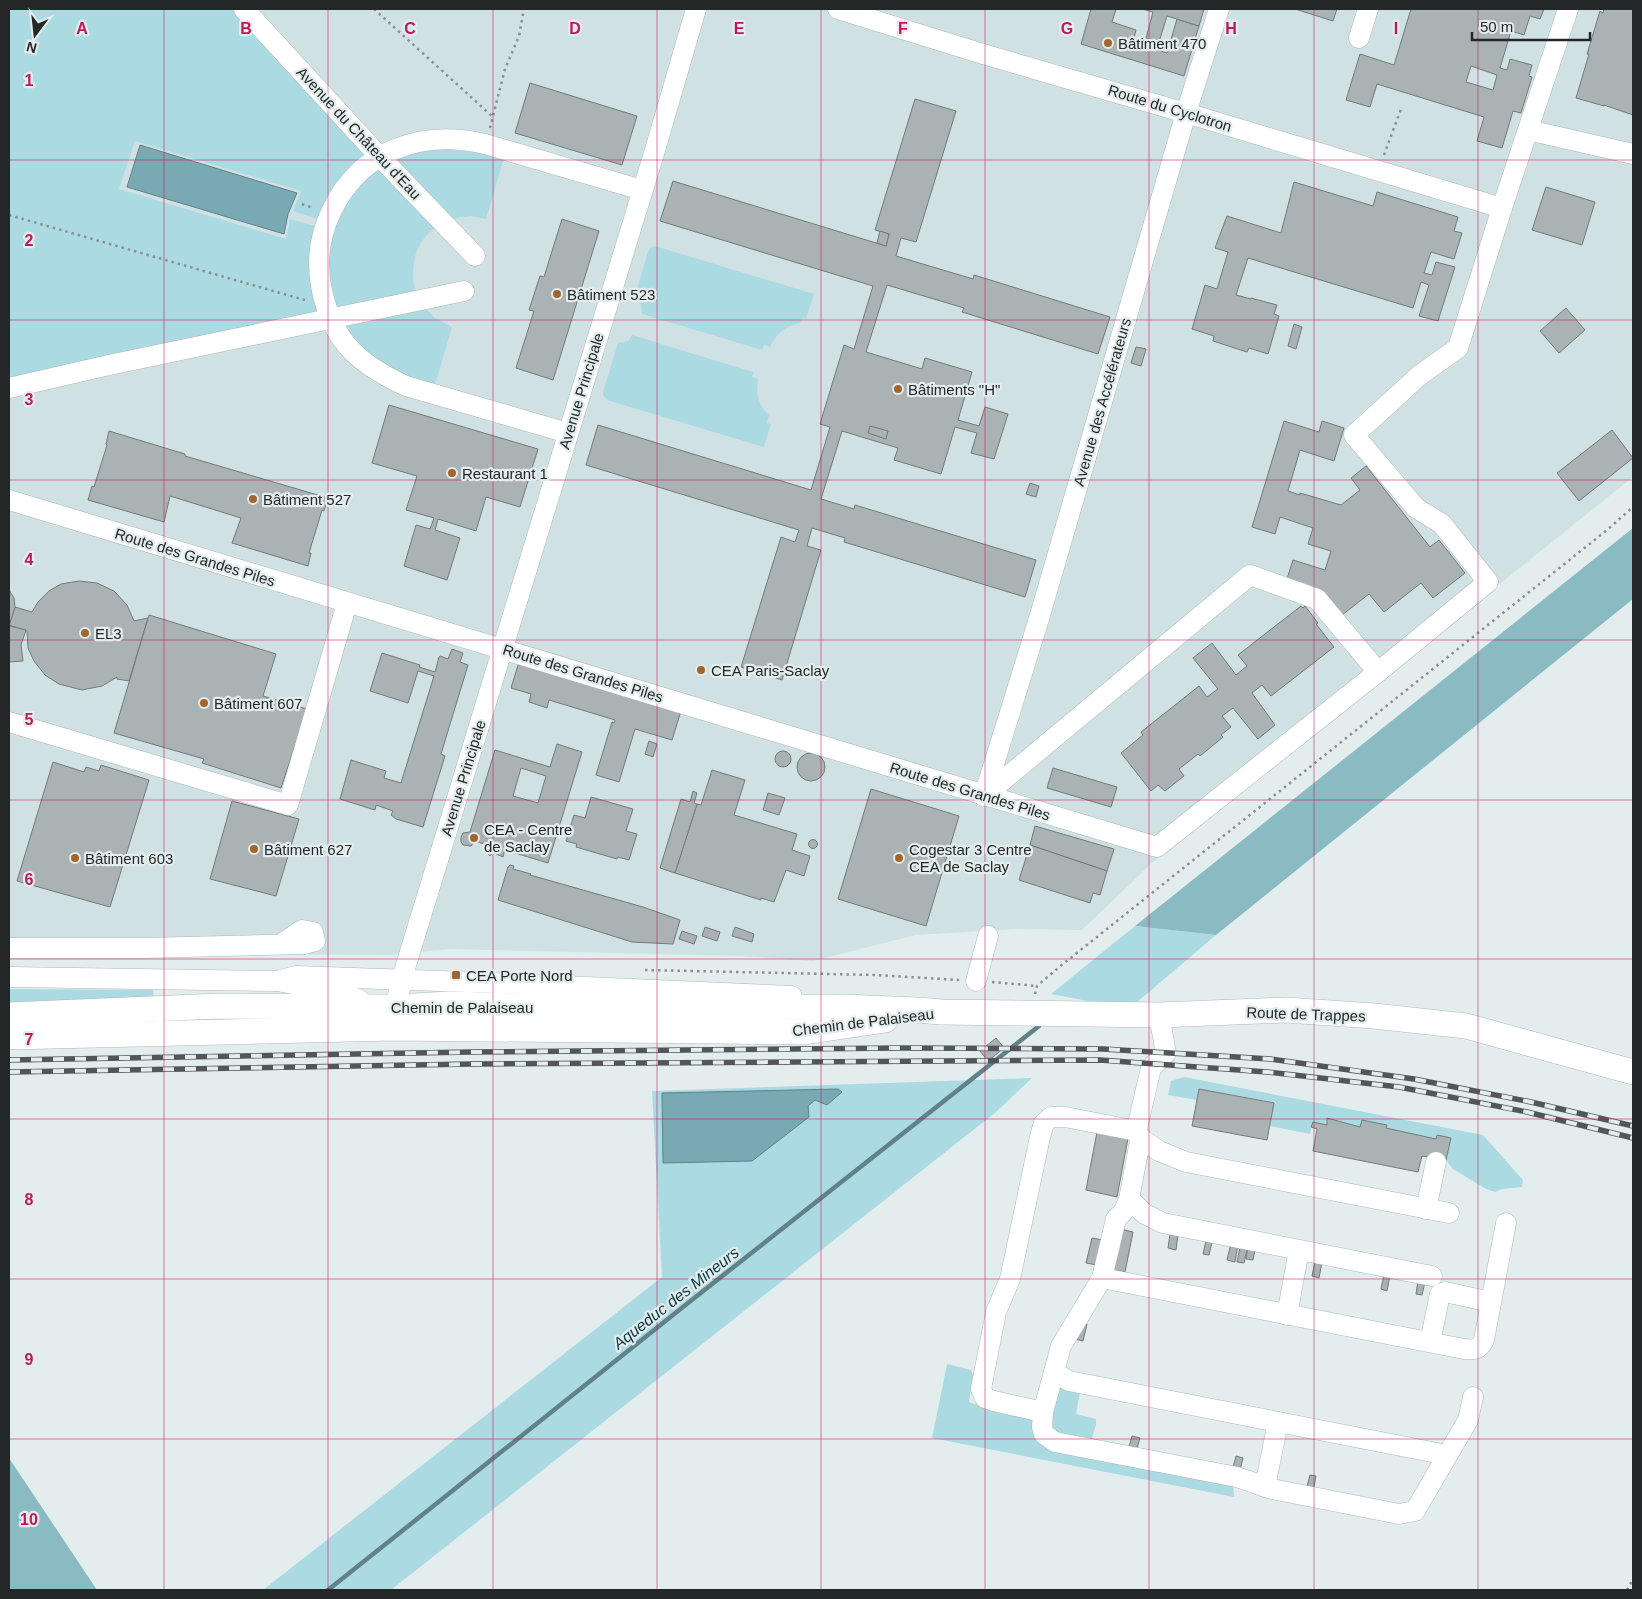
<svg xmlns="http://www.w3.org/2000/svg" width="1642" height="1599" font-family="Arial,sans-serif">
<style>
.built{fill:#d0e1e4}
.green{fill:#abdae2}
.forest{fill:#8abbc3}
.water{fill:#79a9b2;stroke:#608288}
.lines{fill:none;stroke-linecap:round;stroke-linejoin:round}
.stream{stroke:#608288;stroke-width:4.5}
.building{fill:#aab2b3;stroke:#727a7b;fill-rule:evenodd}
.minor-casing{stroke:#afb7b8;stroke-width:21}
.major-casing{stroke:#afb7b8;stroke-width:26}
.path{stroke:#8a9091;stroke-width:2.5;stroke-dasharray:2.5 4;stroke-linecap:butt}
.minor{stroke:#fff;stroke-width:20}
.major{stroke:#fff;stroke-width:25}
.rail-casing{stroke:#525657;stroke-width:5.5}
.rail{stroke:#e4edee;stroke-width:4;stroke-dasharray:11;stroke-linecap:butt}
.grid{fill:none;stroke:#c2185b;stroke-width:1;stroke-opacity:0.55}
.poi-dot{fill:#a4652d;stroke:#e4edee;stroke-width:2}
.labels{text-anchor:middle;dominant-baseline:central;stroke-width:4.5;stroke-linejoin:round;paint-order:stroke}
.poi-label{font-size:15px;fill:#242727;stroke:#e4edee;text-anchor:start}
.street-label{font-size:15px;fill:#242727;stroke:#e4edee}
.water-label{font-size:16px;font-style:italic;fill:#093940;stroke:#e4edee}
.grid-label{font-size:16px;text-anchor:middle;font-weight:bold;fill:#c2185b;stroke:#e4edee;stroke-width:4.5;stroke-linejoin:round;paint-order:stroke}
</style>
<rect width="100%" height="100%" fill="#e4edee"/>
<!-- built -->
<polygon class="built" points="9,9 1633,9 1633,477 1153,862 1082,930 1019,929 916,935 813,961 741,956 449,949 391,955 9,952"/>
<!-- green -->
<g class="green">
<path d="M9,9H235L369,152C346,170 327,190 318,219L293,211L301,191L135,141L119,189L286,239L290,219L315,226L320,313L9,385Z"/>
<polygon points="451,145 504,158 486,219 470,216 450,219 393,157"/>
<path d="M380,165L437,226C414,242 409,268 416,293L335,312L326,253L346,198Z"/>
<path d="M655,246L814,294L806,319L802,317L800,323C785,326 776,334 770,347L764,345L762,350L642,314L641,304L634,299L648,252L650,248Z"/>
<polygon points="423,306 435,318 452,327 434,388 379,365 341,325"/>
<path d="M632,335L753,372L752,377L758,379C756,394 758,405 769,415L767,423L771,424L764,447L607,400L603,395V392L618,343L628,341Z"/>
<polygon points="1135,926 1216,935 1129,1009 1051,994"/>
<polygon points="9,989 153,990 154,1000 9,1006"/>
<polygon points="1184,1077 1483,1135 1523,1180 1522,1187 1502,1189 1495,1192 1486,1189 1453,1169 1446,1160 1451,1138 1436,1139 1386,1128 1386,1125 1362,1120 1360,1127 1327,1119 1327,1125 1313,1122 1310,1134 1270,1126 1274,1103 1199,1089 1197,1100 1168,1095 1171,1081"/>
<polygon points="1032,1078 996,1112 391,1590 263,1590 662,1277 652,1091"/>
<polygon points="947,1364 971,1370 973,1375 969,1402 983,1407 1031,1416 1038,1429 1036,1441 1233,1480 1234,1497 932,1438"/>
<polygon points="1056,1387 1081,1387 1076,1414 1096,1419 1096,1425 1091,1441 1051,1436 1052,1394"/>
</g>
<!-- forest -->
<g class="forest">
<polygon points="1633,528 1633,599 1216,935 1135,926"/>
<polygon points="9,1458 97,1590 9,1590"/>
</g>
<!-- water -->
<g class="water">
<polygon points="140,145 297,193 288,214 284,234 127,187"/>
<polygon points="838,1089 842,1092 827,1105 815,1100 808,1106 809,1117 752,1161 663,1163 662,1093"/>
</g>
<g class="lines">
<!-- stream -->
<polyline class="stream" points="328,1590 683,1307 1039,1026"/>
</g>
<!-- building -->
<g class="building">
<polygon points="1091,9 1116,9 1112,22 1136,30 1133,42 1167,53 1177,19 1199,26 1184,76 1081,44"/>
<polygon points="1142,9 1204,9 1199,26 1167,16 1159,42 1146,38 1153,12"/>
<polygon points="1295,9 1337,9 1333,21"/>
<path d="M1411,9H1544L1540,19L1530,16L1524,35L1511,31L1500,68L1507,70L1510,59L1532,65L1529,76L1532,77L1521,113L1513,111L1502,148L1477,141L1484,117L1377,84L1370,107L1346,100L1360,54L1394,65ZM1471,66L1497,75L1493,90L1466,82Z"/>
<polygon points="1604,9 1633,9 1633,115 1604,105 1604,106 1576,98 1589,54 1587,54 1600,11 1603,13"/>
<polygon points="530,83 637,116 622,165 515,133"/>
<polygon points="915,99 956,111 916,242 901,238 896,256 973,279 974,275 1110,317 1098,354 962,312 964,308 887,285 866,352 922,369 925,358 972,372 958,420 979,426 985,407 1008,414 994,459 971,453 977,433 955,427 941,474 894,460 898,448 842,431 821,499 854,509 855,505 1036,560 1025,597 844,542 845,538 812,528 807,546 821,550 782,680 741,667 781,537 795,542 799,530 586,465 598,425 811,490 830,427 820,424 844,345 854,349 873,286 660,221 673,181 886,246 889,234 875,230"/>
<polygon points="1294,182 1373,206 1377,192 1458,217 1454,231 1462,233 1454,259 1431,252 1424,273 1432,275 1436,262 1455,267 1438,321 1419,316 1429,285 1421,282 1413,308 1248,258 1236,295 1251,299 1251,298 1277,305 1274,314 1279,316 1268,354 1249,348 1247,352 1213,341 1214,336 1192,329 1205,285 1217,289 1228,252 1215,248 1227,216 1281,233"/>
<polygon points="1546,187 1595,202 1582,245 1532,230"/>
<polygon points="562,219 599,231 553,380 516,368 534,311 529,310 540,276 544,277"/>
<polygon points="880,231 889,234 886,246 877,243"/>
<polygon points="1566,308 1585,330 1559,353 1540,331"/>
<polygon points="1294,324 1302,327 1296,349 1288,346"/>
<polygon points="1136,347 1146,349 1141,366 1131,363"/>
<polygon points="389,405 538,449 520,507 486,497 476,531 438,519 435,530 460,538 447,580 404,566 416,525 430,529 434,518 406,510 417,476 372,463"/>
<polygon points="1284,421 1319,432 1322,421 1344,428 1334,461 1300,450 1288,491 1300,495 1300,493 1341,505 1360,490 1351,478 1366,466 1430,547 1439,540 1465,573 1433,598 1421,583 1384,612 1369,594 1342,615 1326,594 1286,582 1293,560 1325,570 1331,551 1308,544 1313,528 1280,517 1275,534 1252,527"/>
<polygon points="870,426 888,431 886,439 868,433"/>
<polygon points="1612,430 1633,458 1579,501 1557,473"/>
<polygon points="109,431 185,454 185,456 328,498 324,511 322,510 309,553 311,553 308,566 232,543 241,518 170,496 164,522 88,500 92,486 94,487 107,445 106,444"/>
<polygon points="1030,483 1039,486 1036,497 1026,494"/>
<polygon points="79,581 97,583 114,591 127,605 134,621 148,618 129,681 117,679 117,677 102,686 82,690 59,684 45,675 34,661 28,648 27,631 9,625 15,607 32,612 38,602 49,591 61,584"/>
<polygon points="9,590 14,598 15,607 9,626"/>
<polygon points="1301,606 1303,608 1305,606 1318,623 1316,624 1334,647 1271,696 1262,685 1252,693 1275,725 1258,739 1233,708 1222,716 1231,727 1221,735 1223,737 1200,756 1198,754 1179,769 1184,776 1165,791 1158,785 1151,791 1121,753 1143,735 1141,732 1199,686 1207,697 1218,689 1193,658 1212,643 1236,675 1247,666 1238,655"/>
<polygon points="149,615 276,654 263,696 307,709 281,788 202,763 204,759 114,733"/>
<polygon points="10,626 26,630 21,645 23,661 9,662 9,627"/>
<polygon points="452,649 463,653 460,662 468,665 441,754 445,756 423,827 396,819 391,815 393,811 376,805 375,810 340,799 351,760 386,771 384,778 401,783 434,676 418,671 408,703 370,691 382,653 420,665 419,667 435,672 439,657 440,656 448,659"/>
<polygon points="519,662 681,711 672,740 635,729 619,782 596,775 612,722 614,723 615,720 549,700 547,708 529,702 531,694 511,688"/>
<polygon points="649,741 657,744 653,757 645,754"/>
<path d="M557,744L582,752L548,863L505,850L503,857L496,854L494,852L490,856L484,850L486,847L484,844L475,841L471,846L463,845L461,842V837L463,833L470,832L495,750L550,767ZM521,768L546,776L538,803L513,796Z"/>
<circle cx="783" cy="759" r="8"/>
<circle cx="811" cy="767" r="14"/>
<polygon points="53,762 84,772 86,767 99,771 101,765 149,780 110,907 17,881"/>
<polygon points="1053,768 1117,787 1111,807 1047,788"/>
<polygon points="712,770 745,780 734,815 797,834 792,850 810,856 804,876 786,870 774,902 761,898 761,900 675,873 697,804 701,805"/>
<polygon points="871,789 959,816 926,926 838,899"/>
<polygon points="693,791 697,793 694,803 697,804 675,873 660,868 681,799 690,802"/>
<polygon points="768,793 785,798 779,815 763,810"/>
<polygon points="591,797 633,809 626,831 637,834 629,860 618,857 617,859 576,847 577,844 566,841 574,815 585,818"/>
<polygon points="232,801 299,819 276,896 210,879"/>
<polygon points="1035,826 1114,849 1107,871 1030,845"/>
<circle cx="813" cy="844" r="4.5"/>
<polygon points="1030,845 1107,871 1100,895 1093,893 1090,903 1019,880"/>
<polygon points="510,865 514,866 513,869 531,874 530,875 643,907 680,920 673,944 632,942 498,900 508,867"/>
<polygon points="705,927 720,932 717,941 702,936"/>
<polygon points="735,927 754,934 752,942 732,936"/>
<polygon points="682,931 697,936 694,944 679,939"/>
<polygon points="996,1038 1004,1048 988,1061 980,1051"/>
<polygon points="1199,1089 1274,1103 1267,1140 1192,1126"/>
<polygon points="1327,1118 1360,1127 1362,1120 1387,1125 1386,1128 1436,1139 1437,1135 1451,1138 1446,1160 1422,1156 1418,1172 1313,1151 1317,1129 1311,1127 1313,1122 1327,1125"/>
<polygon points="1097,1132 1128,1138 1117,1197 1086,1190"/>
<polygon points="1120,1229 1133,1232 1125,1272 1112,1270"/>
<polygon points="1170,1234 1178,1235 1176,1250 1168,1248"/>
<polygon points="1092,1238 1103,1240 1097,1265 1086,1263"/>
<polygon points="1206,1241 1212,1242 1209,1255 1203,1254"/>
<polygon points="1231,1243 1238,1245 1235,1262 1227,1260"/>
<polygon points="1240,1247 1247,1249 1244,1263 1237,1262"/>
<polygon points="1248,1247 1255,1249 1253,1260 1246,1259"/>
<polygon points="1315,1261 1322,1262 1319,1278 1312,1276"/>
<polygon points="1384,1274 1390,1275 1387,1291 1381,1289"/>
<polygon points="1418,1280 1425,1282 1422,1295 1416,1294"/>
<polygon points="1079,1322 1087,1324 1083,1341 1075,1339"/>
<polygon points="1132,1436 1140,1438 1136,1452 1128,1450"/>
<polygon points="1236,1456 1243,1458 1239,1474 1232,1472"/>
<polygon points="1310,1475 1316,1476 1313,1492 1306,1490"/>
</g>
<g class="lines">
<!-- minor casing -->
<g class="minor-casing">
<g id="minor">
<polyline points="244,9 379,156 475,256"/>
<polyline points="838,9 983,54 1186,113 1502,208"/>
<polyline points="1359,38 1368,9"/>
<polyline points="1528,130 1633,154"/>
<polyline points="9,388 109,365 464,291"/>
<path d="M568,433L406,386C386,377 367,366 352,351C335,334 327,313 322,291C316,263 319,236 332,210C361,150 422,129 485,144L642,190"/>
<polyline points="9,500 1157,847 1378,672 1488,582 1442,524 1416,508 1354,435 1420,375 1458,348 1502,208 1568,9"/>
<polyline points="9,722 288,805 347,603"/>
<polyline points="984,796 1038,622 1186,113 1219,9"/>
<polyline points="984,796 1250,575 1317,599 1378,672"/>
<polyline points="9,948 144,948 304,944 315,941 313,932 302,930 281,944"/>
<polyline points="9,977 278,981 347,995 358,999 367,1007"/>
<polyline points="278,981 296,976 497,983 792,996"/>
<polyline points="976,981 988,936"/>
<polyline points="1159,1015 1166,1053 1151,1068 1138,1124 1137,1131 1140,1141 1129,1199 1124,1211 1116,1219 1102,1278 1061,1346 1054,1372 1043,1412 1042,1427 1044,1434 1055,1442 1237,1477 1272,1489 1399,1514 1415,1511 1468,1420 1473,1397"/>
<polyline points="393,1021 395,1007 406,965 655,150 696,9"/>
<polyline points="1139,1137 1159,1151 1186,1162 1449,1213"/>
<polyline points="1129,1199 1145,1214 1163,1223 1432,1276"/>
<polyline points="1426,1209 1436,1162"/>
<path d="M1102,1278L1464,1349C1474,1350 1479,1350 1484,1340L1506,1223"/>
<polyline points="1287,1315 1299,1250"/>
<polyline points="1430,1342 1440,1294 1445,1292 1491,1302"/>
<polyline points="1054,1372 1069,1381 1437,1453 1445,1459"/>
<polyline points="1043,1412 994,1401 985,1398 981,1389 996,1312 1010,1279 1040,1137 1044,1123 1051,1117 1065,1117 1137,1131"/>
<polyline points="1265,1487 1278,1422"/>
</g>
</g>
<!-- major casing -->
<g class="major-casing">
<g id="major">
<polyline points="9,1015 219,1006 395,1007 449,1004 593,1008 843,1007 918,1010 941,1012 1159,1015 1286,1010 1374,1016 1466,1026 1633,1072"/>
<polyline points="9,1037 393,1028 804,1032 885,1020"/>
</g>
</g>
<!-- path -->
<g class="path">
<polyline points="374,9 493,117"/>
<polyline points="490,128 505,69 519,36 524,9"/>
<polyline points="1384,155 1401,109"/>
<polyline points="302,204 313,208"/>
<polyline points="9,215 308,301"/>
<polyline points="645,970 875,975 959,980"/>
<polyline points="992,982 1037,986"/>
<polyline points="1035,994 1037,986 1058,968 1607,530 1633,507"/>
<polyline points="1627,1590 1633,1579"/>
</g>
<!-- minor -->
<use href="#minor" class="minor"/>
<!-- major -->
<use href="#major" class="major"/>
<!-- rail casing -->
<g class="rail-casing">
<g id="rail">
<polyline points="9,1060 472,1052 902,1048 1103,1049 1270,1059 1414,1079 1531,1102 1633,1126"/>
<polyline points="9,1072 472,1064 1100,1060 1267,1072 1399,1087 1527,1112 1633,1138"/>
</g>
</g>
<!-- rail -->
<use href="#rail" class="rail"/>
</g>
<!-- grid -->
<path class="grid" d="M164,9V1590M328,9V1590M493,9V1590M657,9V1590M821,9V1590M985,9V1590M1149,9V1590M1314,9V1590M1478,9V1590M9,160H1633M9,320H1633M9,480H1633M9,640H1633M9,800H1633M9,959H1633M9,1119H1633M9,1279H1633M9,1439H1633"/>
<!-- markers -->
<g class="poi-dot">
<circle cx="1108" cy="43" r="5"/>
<circle cx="557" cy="294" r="5"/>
<circle cx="898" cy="389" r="5"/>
<circle cx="452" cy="473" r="5"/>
<circle cx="253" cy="499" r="5"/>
<circle cx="85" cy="633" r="5"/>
<circle cx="701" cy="670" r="5"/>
<circle cx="204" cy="703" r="5"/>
<circle cx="474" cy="838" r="5"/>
<circle cx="254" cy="849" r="5"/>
<circle cx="75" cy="858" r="5"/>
<circle cx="899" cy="858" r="5"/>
<rect x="451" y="970" width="10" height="10" rx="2.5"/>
</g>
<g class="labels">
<!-- poi labels -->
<g class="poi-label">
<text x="1118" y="43">Bâtiment 470</text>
<text x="567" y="294">Bâtiment 523</text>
<text x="908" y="389">Bâtiments "H"</text>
<text x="462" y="473">Restaurant 1</text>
<text x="263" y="499">Bâtiment 527</text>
<text x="95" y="633">EL3</text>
<text x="711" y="670">CEA Paris-Saclay</text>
<text x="214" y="703">Bâtiment 607</text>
<text x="484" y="829">CEA - Centre<tspan x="484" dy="17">de Saclay</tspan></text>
<text x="264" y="849">Bâtiment 627</text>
<text x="909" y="849">Cogestar 3 Centre<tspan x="909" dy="17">CEA de Saclay</tspan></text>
<text x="85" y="858">Bâtiment 603</text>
<text x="466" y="975">CEA Porte Nord</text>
</g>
<!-- street labels -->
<g class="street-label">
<text transform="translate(1170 108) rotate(17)">Route du Cyclotron</text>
<text transform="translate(359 133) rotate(47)">Avenue du Château d'Eau</text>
<text transform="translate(581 391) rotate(-73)">Avenue Principale</text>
<text transform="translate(1102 402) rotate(-74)">Avenue des Accélérateurs</text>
<text transform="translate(195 557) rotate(17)">Route des Grandes Piles</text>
<text transform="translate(583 673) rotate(17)">Route des Grandes Piles</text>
<text transform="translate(463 778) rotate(-73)">Avenue Principale</text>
<text transform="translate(970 791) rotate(17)">Route des Grandes Piles</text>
<text x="462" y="1007">Chemin de Palaiseau</text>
<text transform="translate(1306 1014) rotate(2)">Route de Trappes</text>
<text transform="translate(863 1022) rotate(-7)">Chemin de Palaiseau</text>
</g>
<!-- water labels -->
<g class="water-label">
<text transform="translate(676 1298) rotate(-38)">Aqueduc des Mineurs</text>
</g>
</g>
<g class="grid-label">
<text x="82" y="34">A</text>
<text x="246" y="34">B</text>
<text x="410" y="34">C</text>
<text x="575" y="34">D</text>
<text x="739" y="34">E</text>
<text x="903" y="34">F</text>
<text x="1067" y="34">G</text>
<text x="1231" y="34">H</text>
<text x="1396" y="34">I</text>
<text x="29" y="86">1</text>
<text x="29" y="246">2</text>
<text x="29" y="405">3</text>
<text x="29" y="565">4</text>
<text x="29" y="725">5</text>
<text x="29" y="885">6</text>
<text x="29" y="1045">7</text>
<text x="29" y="1205">8</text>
<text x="29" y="1365">9</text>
<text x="29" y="1525">10</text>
</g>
<!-- border -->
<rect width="1642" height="1599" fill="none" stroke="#242727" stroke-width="20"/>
<!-- north arrow -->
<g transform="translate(35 35) rotate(195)" stroke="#e4edee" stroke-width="4" paint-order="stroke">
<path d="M0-4L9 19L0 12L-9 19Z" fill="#242727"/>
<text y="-8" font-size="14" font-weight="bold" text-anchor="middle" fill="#242727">N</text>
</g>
<!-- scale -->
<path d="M1472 32v8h118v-8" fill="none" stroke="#242727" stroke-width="2.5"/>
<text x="1480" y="32" font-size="15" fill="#242727" stroke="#e4edee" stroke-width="4" paint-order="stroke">50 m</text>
</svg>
